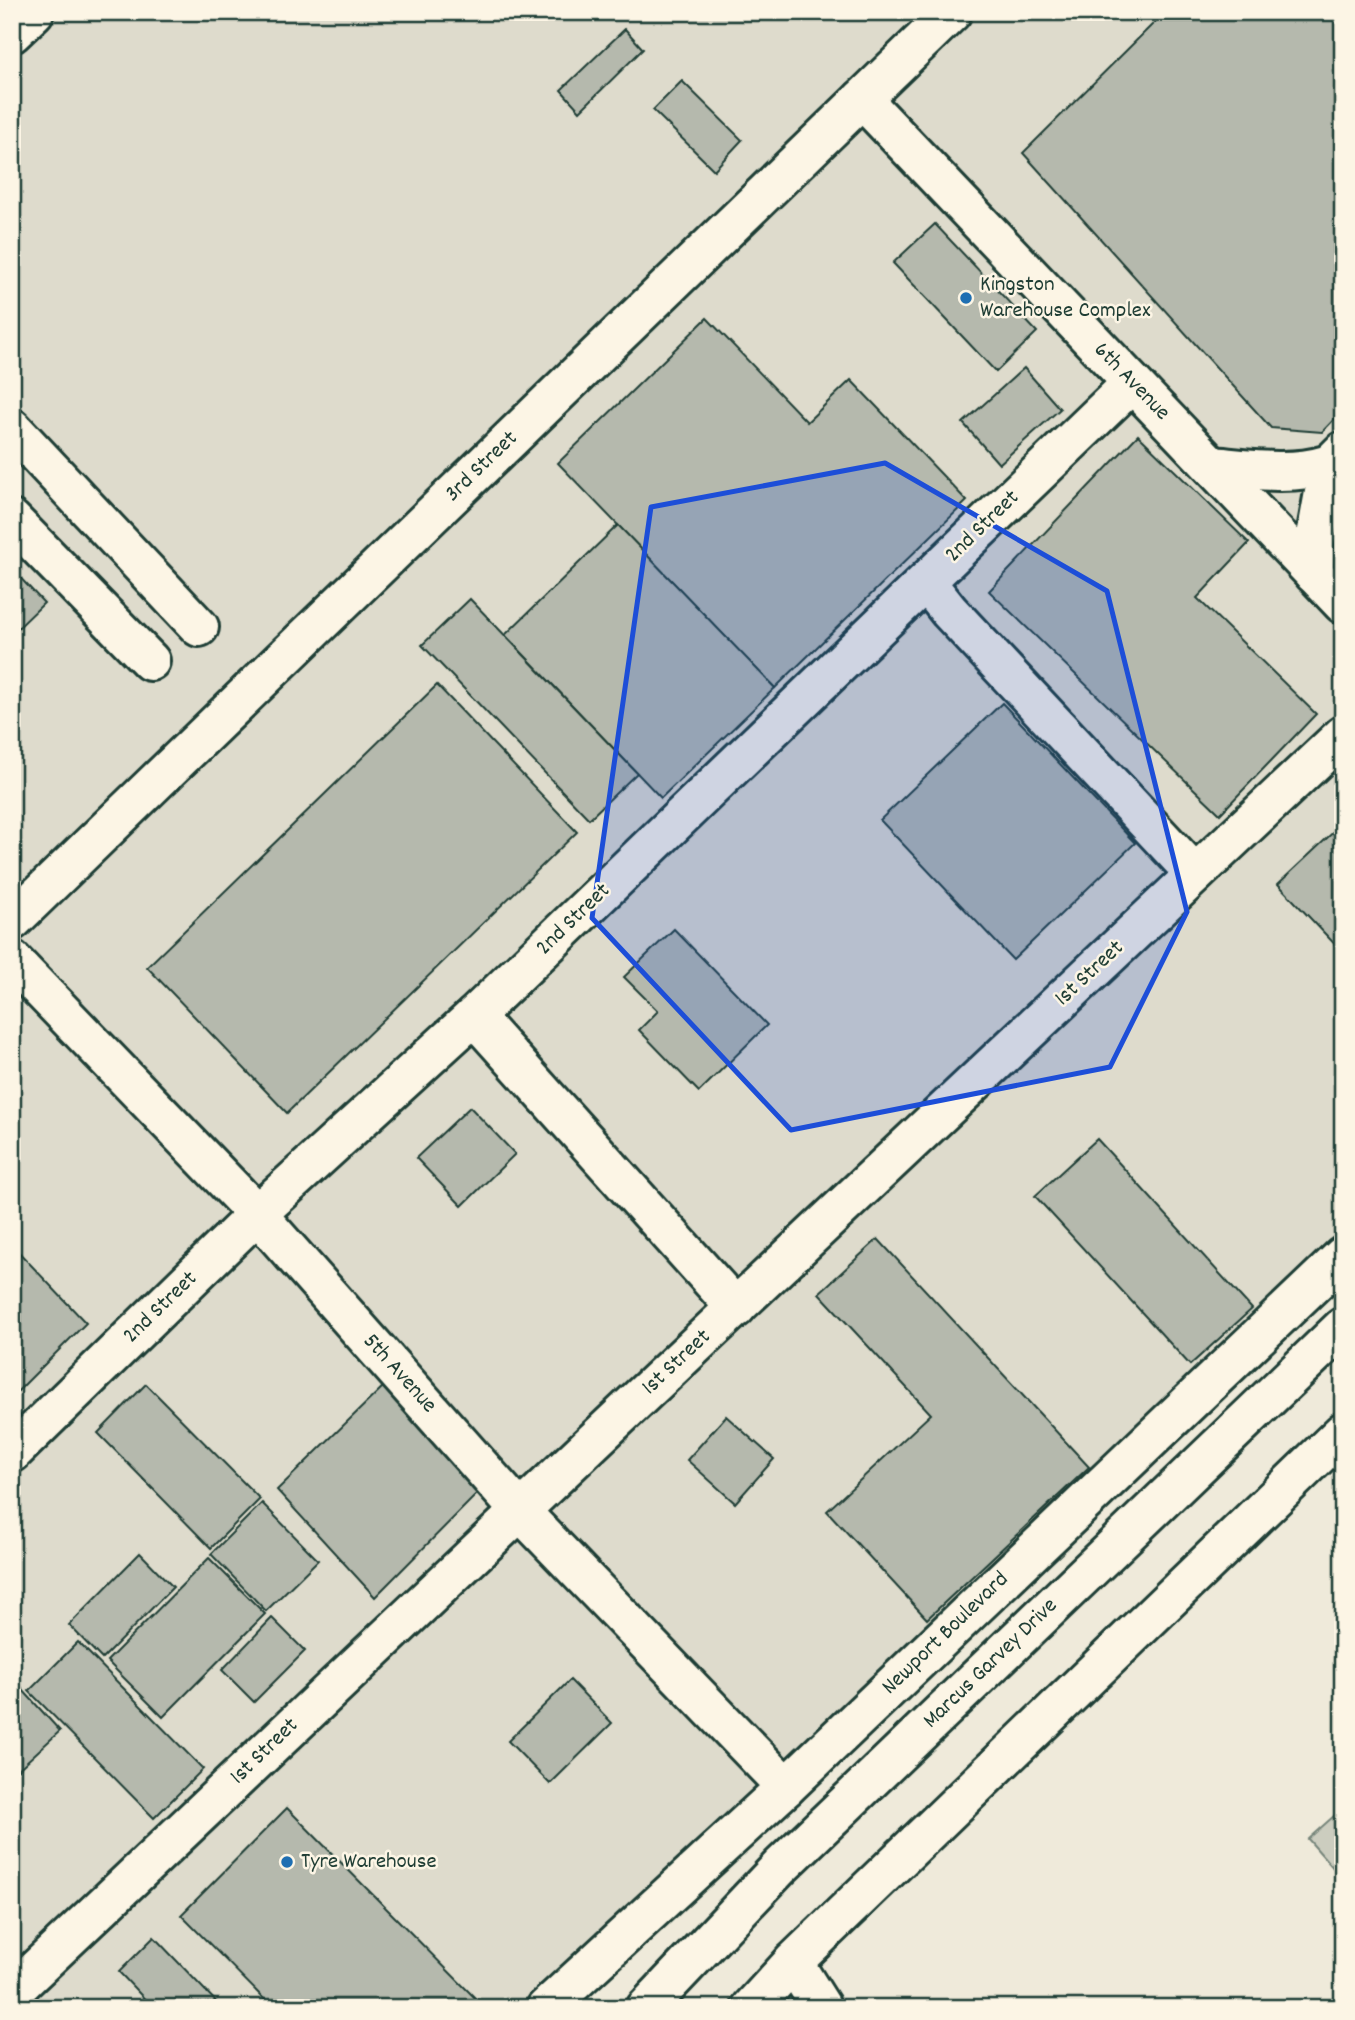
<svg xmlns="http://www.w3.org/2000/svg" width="1355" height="2020" font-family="Dekko,sans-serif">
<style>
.built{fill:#dedbcc}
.green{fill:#cccdbf;stroke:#76857a;stroke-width:2}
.building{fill:#b5b9ad;stroke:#1f3d34;stroke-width:2}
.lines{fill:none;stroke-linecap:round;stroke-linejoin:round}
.minor-casing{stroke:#1f3d34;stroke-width:44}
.highway-casing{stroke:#1f3d34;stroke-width:44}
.minor{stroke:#fcf5e5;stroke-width:38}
.highway{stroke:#fcf5e5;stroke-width:38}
.marked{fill:#1d4ed8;fill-opacity:0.2;stroke:#1d4ed8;stroke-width:5;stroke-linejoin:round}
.poi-dot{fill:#1f6fb2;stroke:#fcf5e5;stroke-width:2.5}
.labels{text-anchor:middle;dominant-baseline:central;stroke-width:5;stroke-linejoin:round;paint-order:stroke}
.poi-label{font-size:23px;fill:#1f3d34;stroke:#fcf5e5;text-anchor:start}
.street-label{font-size:23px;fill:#1f3d34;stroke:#fcf5e5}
</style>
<rect width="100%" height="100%" fill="#efeada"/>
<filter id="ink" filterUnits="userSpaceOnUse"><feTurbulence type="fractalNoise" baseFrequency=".0143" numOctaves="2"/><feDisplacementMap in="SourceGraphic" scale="14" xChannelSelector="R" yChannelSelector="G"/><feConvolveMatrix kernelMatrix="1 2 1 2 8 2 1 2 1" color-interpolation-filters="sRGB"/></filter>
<g filter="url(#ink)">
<!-- built -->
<polygon class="built" points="12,12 1343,12 1343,1256 545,2008 12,2008"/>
<!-- green -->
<polygon class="green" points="1343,1808 1343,1879 1308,1839"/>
<!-- building -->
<g class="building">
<polygon points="1165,12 1343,12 1343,410 1322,432 1271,428 1023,153"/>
<polygon points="625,29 643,49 580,111 561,90"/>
<polygon points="682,81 742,140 714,170 653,110"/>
<polygon points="935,224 1037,332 996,372 893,263"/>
<polygon points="707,318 807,422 851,380 967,501 775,688 558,463"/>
<polygon points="1024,368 1060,409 999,464 963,423"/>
<polygon points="1138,435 1249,543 1197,598 1316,714 1220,814 989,591"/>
<polygon points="618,525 775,688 661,798 505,635"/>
<polygon points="12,569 44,603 12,634"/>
<polygon points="470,599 637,773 589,819 422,645"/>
<polygon points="437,685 577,832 287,1113 147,967"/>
<polygon points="1002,703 1135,843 1013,960 880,820"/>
<polygon points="1343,823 1343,953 1278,884"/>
<polygon points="674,929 767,1025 699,1092 639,1030 658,1011 624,977"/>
<polygon points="470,1107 515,1154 462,1206 416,1158"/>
<polygon points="1097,1139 1252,1309 1190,1365 1035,1196"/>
<polygon points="878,1239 1089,1467 927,1619 827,1511 931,1414 819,1293"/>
<polygon points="12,1245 86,1323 12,1397"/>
<polygon points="390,1380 479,1492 375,1597 277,1490"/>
<polygon points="146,1384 260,1499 211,1548 98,1433"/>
<polygon points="726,1416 774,1459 735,1503 687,1460"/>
<polygon points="262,1503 318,1560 266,1611 211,1554"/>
<polygon points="140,1553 173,1587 102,1659 69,1625"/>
<polygon points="209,1558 265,1614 163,1717 107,1661"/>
<polygon points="272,1618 305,1651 254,1702 222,1670"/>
<polygon points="78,1642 203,1769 154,1818 29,1691"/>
<polygon points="12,1678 60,1731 12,1775"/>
<polygon points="570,1680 612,1723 550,1784 508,1741"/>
<polygon points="287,1808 485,2008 273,2008 181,1915"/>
<polygon points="154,1937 222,2008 153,2008 119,1972"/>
</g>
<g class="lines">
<!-- minor casing -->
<g class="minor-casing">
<g id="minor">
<polyline points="12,33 34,12"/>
<polyline points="862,99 1343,604"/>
<polyline points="12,428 199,627"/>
<path d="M1212,466C1247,469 1292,476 1326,465C1332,463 1338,456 1343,451"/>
<polyline points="12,520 150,661"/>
<polyline points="1314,574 1315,542 1329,465"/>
<polyline points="926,582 949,611 1195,874"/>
<polyline points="12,921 952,12"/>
<polyline points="12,960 257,1214 519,1510 786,1787"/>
<polyline points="474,1016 736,1308"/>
<polyline points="12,1453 257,1214 474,1016 1132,383"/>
<polyline points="793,1962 822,2008"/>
<path d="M12,1992C454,1571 899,1154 1343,735"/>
<polyline points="546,2008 786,1787 1343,1256"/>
</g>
</g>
<!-- highway casing -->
<g class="highway-casing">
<g id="highway">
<polyline points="646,2008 780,1867 1343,1327"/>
<polyline points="751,2008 793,1962 1343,1432"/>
</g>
</g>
<!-- minor -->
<use href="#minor" class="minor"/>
<!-- highway -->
<use href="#highway" class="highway"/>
</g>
</g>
<!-- marked area -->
<path class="marked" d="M885,463L1107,591L1187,912L1110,1067L791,1130L592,918L651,507Z"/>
<!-- markers -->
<g class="poi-dot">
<circle cx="966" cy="298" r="7"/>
<circle cx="287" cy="1862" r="7"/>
</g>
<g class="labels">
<!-- poi labels -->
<g class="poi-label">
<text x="980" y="285">Kingston<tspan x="980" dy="26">Warehouse Complex</tspan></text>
<text x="301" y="1862">Tyre Warehouse</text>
</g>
<!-- street labels -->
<g class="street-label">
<text transform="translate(1131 382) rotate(46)">6th Avenue</text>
<text transform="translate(482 467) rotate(-44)">3rd Street</text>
<text transform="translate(983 527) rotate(-44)">2nd Street</text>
<text transform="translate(574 920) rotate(-44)">2nd Street</text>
<text transform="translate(1090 974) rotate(-43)">1st Street</text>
<text transform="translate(161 1308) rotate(-44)">2nd Street</text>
<text transform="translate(677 1363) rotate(-43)">1st Street</text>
<text transform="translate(399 1374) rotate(48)">5th Avenue</text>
<text transform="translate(946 1634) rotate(-44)">Newport Boulevard</text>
<text transform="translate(991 1664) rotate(-44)">Marcus Garvey Drive</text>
<text transform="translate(265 1752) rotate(-44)">1st Street</text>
</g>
</g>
<!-- margin -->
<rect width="1355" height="2020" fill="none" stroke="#fcf5e5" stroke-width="42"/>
<rect x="21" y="21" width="1313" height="1978" fill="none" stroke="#1f3d34" stroke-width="2.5" filter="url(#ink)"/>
</svg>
